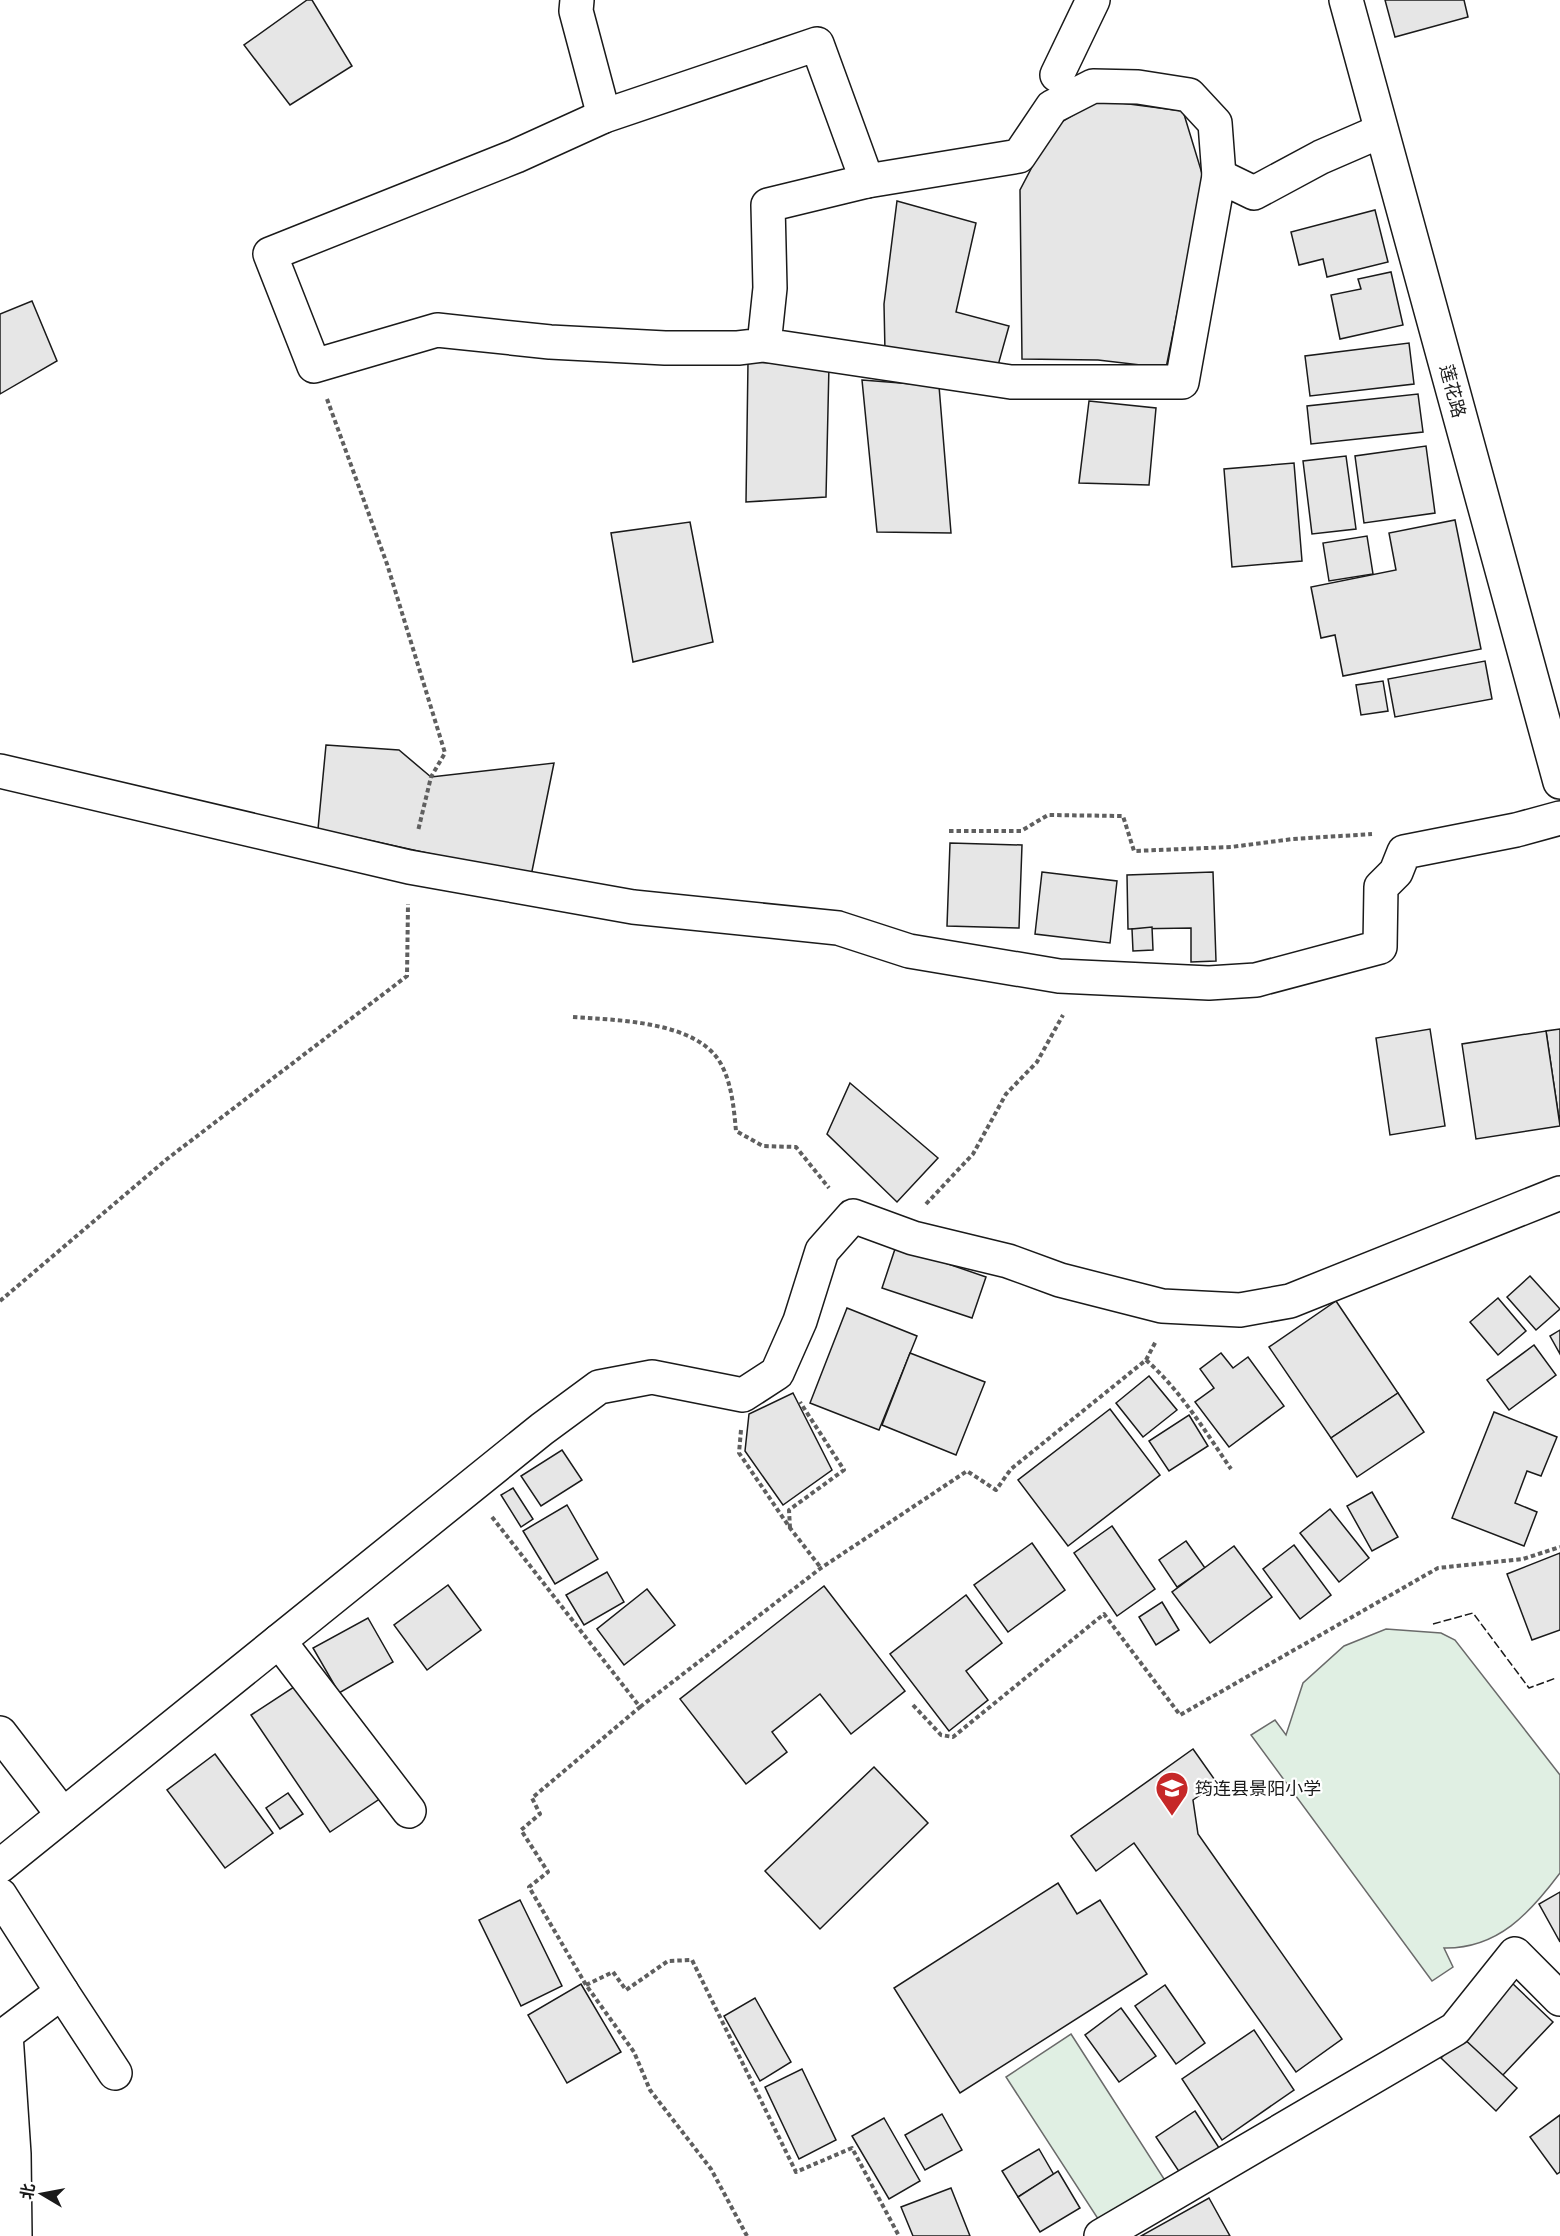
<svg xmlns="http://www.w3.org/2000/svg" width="1560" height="2236" font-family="'Titillium Web','Noto Sans SC',sans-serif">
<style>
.green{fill:#e0efe3;stroke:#6a6a6a;stroke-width:1.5}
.building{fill:#e6e6e6;stroke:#1a1a1a;stroke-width:1.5}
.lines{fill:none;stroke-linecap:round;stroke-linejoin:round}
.minor-casing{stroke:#1a1a1a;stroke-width:36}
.major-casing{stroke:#1a1a1a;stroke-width:36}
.path{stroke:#5f5f5f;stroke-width:4;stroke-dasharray:4.5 3;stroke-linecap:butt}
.minor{stroke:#fff;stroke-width:33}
.major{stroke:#fff;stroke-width:33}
.fence{stroke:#1a1a1a;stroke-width:1.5;stroke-dasharray:8 3;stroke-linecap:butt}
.labels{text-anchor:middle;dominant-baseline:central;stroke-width:4.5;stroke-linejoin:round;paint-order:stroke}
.street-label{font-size:18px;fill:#1a1a1a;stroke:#fff}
.poi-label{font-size:18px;fill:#1a1a1a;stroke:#fff;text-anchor:start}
</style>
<rect width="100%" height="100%" fill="#fff"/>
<!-- green -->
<g class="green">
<path d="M1386,1629L1441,1633L1455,1640L1560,1775V1873C1530,1913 1498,1949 1444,1948L1453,1967L1432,1981L1251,1735L1275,1720L1286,1735L1303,1683L1344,1646Z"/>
<polygon points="1071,2034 1166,2182 1102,2225 1006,2077"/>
</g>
<!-- building -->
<g class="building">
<polygon points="307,0 312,0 352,66 290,105 244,45"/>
<polygon points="1385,0 1464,0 1468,17 1395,37"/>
<polygon points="1098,100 1183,111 1204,180 1166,368 1098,360 1022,359 1020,190 1053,127"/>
<polygon points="897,201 976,223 956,312 1009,326 997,369 885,352 884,304"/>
<polygon points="1375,210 1388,262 1327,277 1323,259 1299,265 1291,232"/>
<polygon points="1391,272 1403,325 1340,339 1331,295 1361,289 1358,279"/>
<polygon points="32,301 57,361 0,394 0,314"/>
<polygon points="1409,343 1414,384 1310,396 1305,356"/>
<polygon points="748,362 829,365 826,497 746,502"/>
<polygon points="862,380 939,386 951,533 877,532"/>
<polygon points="1418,394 1423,432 1311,444 1307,406"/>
<polygon points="1089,401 1156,408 1149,485 1079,483"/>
<polygon points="1426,446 1435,513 1364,523 1355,456"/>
<polygon points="1346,456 1356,529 1312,534 1303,461"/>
<polygon points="1294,463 1302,561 1232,567 1224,469"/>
<polygon points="1455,520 1481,649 1343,676 1335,635 1321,638 1311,587 1396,570 1389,533"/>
<polygon points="690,522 713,642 633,662 611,533"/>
<polygon points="1367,536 1373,574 1329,581 1323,543"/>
<polygon points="1485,661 1492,699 1395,717 1388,679"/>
<polygon points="1383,681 1388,711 1361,715 1356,685"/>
<polygon points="326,745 399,750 431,777 554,763 531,876 318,829"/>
<polygon points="950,843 1022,845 1019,928 947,926"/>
<polygon points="1042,872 1117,881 1110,943 1035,934"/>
<polygon points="1213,872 1216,961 1191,962 1191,928 1128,929 1127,875"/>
<polygon points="1152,927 1153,950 1133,951 1132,929"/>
<polygon points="1430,1029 1445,1126 1390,1135 1376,1038"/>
<polygon points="1560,1029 1560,1126 1546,1031"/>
<polygon points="1546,1031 1560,1126 1476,1139 1462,1044"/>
<polygon points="850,1083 938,1158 897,1202 827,1134"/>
<polygon points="896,1246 986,1277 972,1318 882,1288"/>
<polygon points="1530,1276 1560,1309 1536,1330 1507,1297"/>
<polygon points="1498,1298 1526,1331 1498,1355 1470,1322"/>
<polygon points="1336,1301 1398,1393 1331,1438 1269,1347"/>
<polygon points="847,1308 917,1336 879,1430 810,1403"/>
<polygon points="1560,1330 1560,1354 1550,1336"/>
<polygon points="1534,1345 1556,1375 1509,1410 1487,1380"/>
<polygon points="910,1353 985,1382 956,1455 882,1425"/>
<polygon points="1221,1353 1233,1368 1248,1357 1284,1406 1229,1447 1195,1402 1214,1388 1200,1369"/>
<polygon points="1149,1376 1177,1410 1143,1437 1116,1403"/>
<polygon points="793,1393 832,1470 783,1505 745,1451 749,1414"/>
<polygon points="1398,1393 1424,1432 1357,1477 1331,1438"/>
<polygon points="1110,1409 1160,1475 1068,1546 1018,1480"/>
<polygon points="1494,1412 1557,1437 1541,1476 1527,1471 1515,1503 1537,1512 1524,1546 1452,1518"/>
<polygon points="1189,1415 1208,1446 1169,1471 1149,1441"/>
<polygon points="562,1450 582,1480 541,1506 521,1476"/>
<polygon points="513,1488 533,1519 521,1527 501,1495"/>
<polygon points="1372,1492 1398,1537 1372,1551 1347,1506"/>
<polygon points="567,1505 598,1559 555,1584 523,1531"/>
<polygon points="1330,1509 1369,1558 1339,1582 1300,1533"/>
<polygon points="1112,1526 1155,1589 1117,1616 1074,1553"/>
<polygon points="1186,1541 1205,1568 1177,1587 1159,1560"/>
<polygon points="1032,1543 1065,1590 1008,1632 974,1585"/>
<polygon points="1294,1545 1331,1595 1300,1619 1263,1569"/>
<polygon points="1234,1546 1272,1597 1210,1643 1172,1592"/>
<polygon points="1560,1553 1560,1630 1532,1640 1507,1574"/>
<polygon points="607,1572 624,1602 584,1625 566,1595"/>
<polygon points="448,1585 481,1630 427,1670 394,1625"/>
<polygon points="824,1586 905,1691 851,1734 820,1694 772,1732 787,1752 746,1784 680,1699"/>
<polygon points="647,1589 675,1625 624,1665 597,1629"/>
<polygon points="966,1595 1002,1643 966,1671 988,1700 949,1731 890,1654"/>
<polygon points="1162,1602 1179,1630 1156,1645 1139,1617"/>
<polygon points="368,1618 393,1662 339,1693 313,1648"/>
<polygon points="303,1681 381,1798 330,1832 251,1715"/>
<polygon points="1193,1749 1217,1783 1193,1800 1198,1834 1342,2039 1296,2072 1134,1843 1096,1871 1071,1836"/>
<polygon points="215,1754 273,1833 225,1868 167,1790"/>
<polygon points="874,1767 928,1823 820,1929 765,1871"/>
<polygon points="288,1793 303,1814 280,1829 266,1808"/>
<polygon points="1058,1883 1077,1914 1100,1900 1147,1974 960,2093 894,1988"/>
<polygon points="1560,1892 1560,1942 1539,1904"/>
<polygon points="520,1900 562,1986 521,2006 479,1920"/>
<polygon points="1512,1983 1553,2022 1502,2076 1461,2036"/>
<polygon points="581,1984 621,2052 567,2083 528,2015"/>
<polygon points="1165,1985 1205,2043 1176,2064 1135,2006"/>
<polygon points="755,1998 791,2062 760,2081 724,2016"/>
<polygon points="1121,2008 1156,2056 1119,2082 1085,2035"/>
<polygon points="1254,2030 1294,2090 1222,2140 1182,2079"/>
<polygon points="1461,2036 1517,2088 1496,2111 1441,2058"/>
<polygon points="802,2069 836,2140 799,2159 765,2087"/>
<polygon points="1195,2111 1225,2157 1186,2182 1156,2137"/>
<polygon points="942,2114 962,2150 925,2170 905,2135"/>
<polygon points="1560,2115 1560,2172 1557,2174 1530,2137"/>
<polygon points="884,2118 920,2181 889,2199 852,2136"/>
<polygon points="1039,2149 1054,2175 1018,2197 1002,2171"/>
<polygon points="1058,2171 1080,2208 1040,2232 1018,2197"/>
<polygon points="951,2188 970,2236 913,2236 901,2207"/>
<polygon points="1209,2198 1230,2236 1141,2236"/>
</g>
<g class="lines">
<!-- minor casing -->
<g class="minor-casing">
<g id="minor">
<polyline points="577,0 576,11 604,116"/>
<polyline points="1057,75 1093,0"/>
<polyline points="867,181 1019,156 1052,107 1093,86 1138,87 1189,95 1215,123 1219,176"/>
<polyline points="764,345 770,288 768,205 867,181 817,44 604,116 516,156 270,254 314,366 437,330 550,342 665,348 738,348 764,345 1011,382 1182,382 1219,176 1254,193 1321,157 1381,131"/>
<polyline points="0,771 409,867 633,907 838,928 909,951 1059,976 1209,983 1256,980 1380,947 1381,887 1396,872 1404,852 1516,830 1560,818"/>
<polyline points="279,1641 409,1811"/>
<polyline points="0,1733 63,1815"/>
<polyline points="0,1866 542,1429 599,1387 652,1377 743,1395 777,1373 800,1321 822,1251 853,1216 913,1238 1008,1261 1060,1280 1162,1306 1240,1310 1290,1301 1560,1193"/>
<polyline points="0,1895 62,1992 6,2034 14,2154 15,2236"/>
<polyline points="62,1992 115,2073"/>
<polyline points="1101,2236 1455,2029 1515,1954 1560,1999"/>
</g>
</g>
<!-- major casing -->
<g class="major-casing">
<polyline id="major" points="1346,0 1560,782"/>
</g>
<!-- path -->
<g class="path">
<polyline points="327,399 387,564 445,753 431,777 418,831"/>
<polyline points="949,831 1021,831 1048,815 1123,816 1134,851 1231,847 1293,839 1372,834"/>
<path d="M573,1017C616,1020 698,1021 721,1064C732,1084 734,1110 736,1131L763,1146L796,1147L829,1188"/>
<polyline points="926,1204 973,1154 1006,1094 1037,1062 1063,1015"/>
<polyline points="0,1301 167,1159 407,976 408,904"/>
<path d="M1146,1360C1181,1391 1205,1431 1231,1469"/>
<polyline points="741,1430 739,1453 790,1528 821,1568"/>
<polyline points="492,1517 640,1707 532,1798 540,1814 521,1830 548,1872 529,1887 586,1985 634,2052 650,2090 711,2169 747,2236"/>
<polyline points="790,1528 789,1510 844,1470 800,1402"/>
<polyline points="913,1705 941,1735 953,1737 1104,1614 1180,1715 1438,1568 1523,1559 1560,1547"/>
<polyline points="640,1707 821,1568 967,1471 996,1490 1011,1469 1146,1360 1156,1341"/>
<polyline points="586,1985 613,1972 626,1990 668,1961 692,1960 796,2172 852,2148 899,2236"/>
</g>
<!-- minor -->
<use href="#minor" class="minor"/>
<!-- major -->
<use href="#major" class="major"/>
<!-- fence -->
<polyline class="fence" points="1433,1624 1473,1613 1529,1688 1556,1678"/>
</g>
<!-- icons -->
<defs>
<g id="school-pin" transform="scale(1.725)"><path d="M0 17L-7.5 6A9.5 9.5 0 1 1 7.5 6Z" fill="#c62828" stroke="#fff"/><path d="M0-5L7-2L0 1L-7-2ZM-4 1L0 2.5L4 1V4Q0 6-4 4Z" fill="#fff"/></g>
</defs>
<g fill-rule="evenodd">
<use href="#school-pin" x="1172" y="1788"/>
</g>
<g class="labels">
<!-- street labels -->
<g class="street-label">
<text transform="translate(1453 391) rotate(75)">莲花路</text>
</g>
<!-- poi labels -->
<g class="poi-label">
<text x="1195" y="1788">筠连县景阳小学</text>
</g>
</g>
<!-- north arrow -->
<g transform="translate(42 2194) rotate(280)" stroke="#ffffff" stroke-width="4.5" paint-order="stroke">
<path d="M0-4.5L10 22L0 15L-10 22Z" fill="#1a1a1a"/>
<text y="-9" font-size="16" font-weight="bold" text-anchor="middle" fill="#1a1a1a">北</text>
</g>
</svg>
